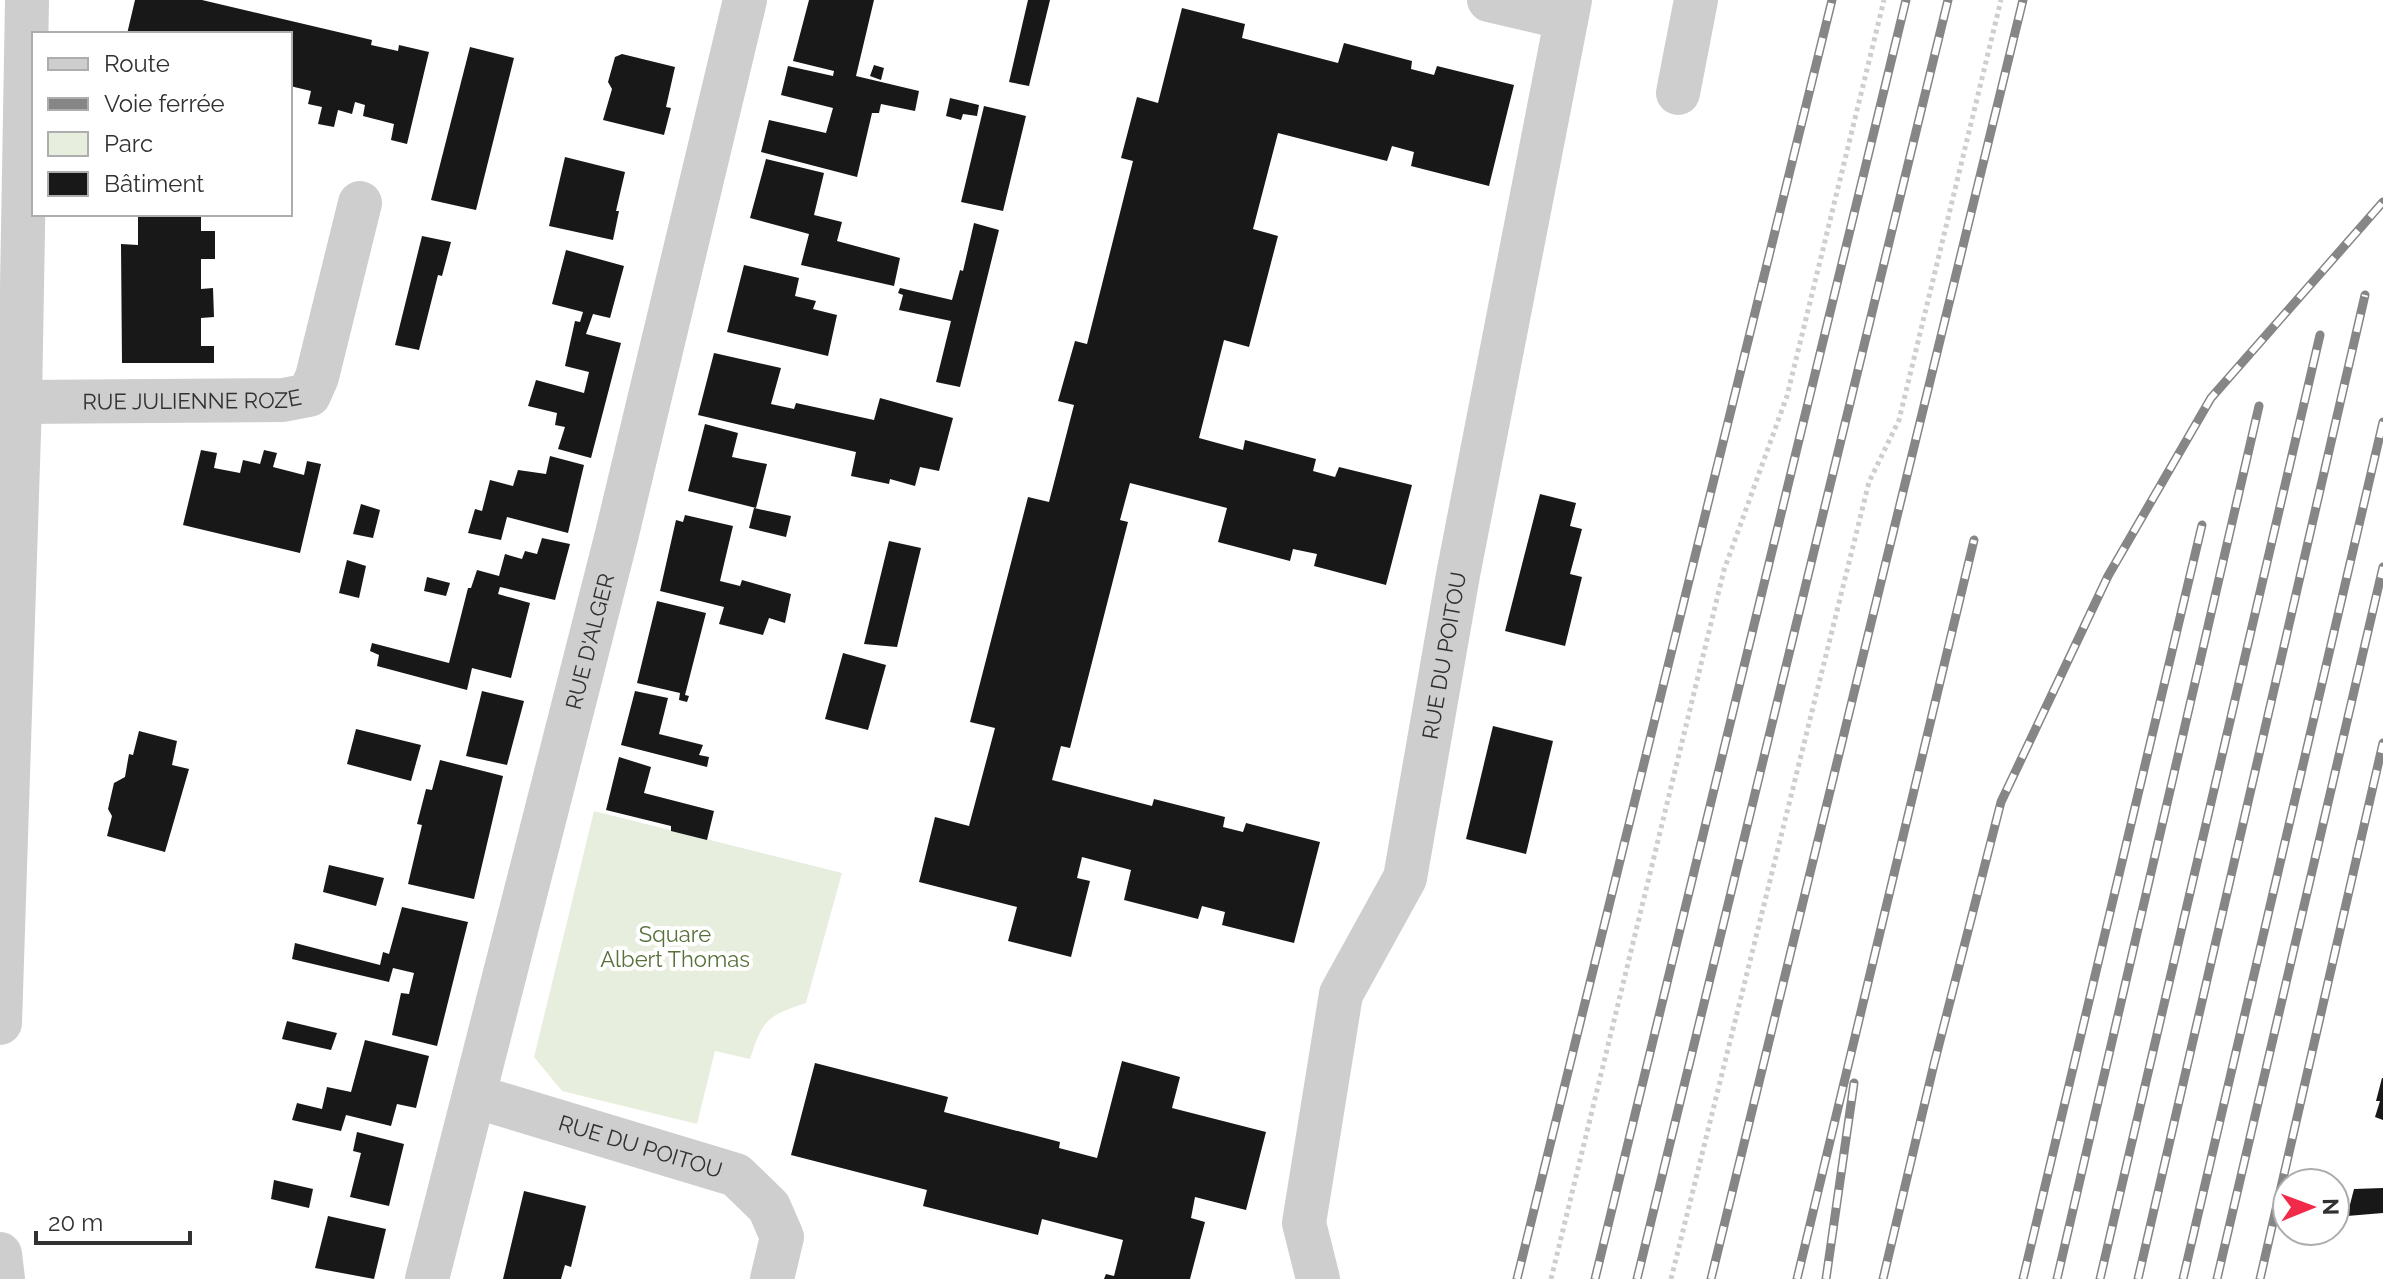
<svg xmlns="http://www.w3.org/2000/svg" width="2383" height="1279" font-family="Raleway,sans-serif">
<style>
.green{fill:#e8eede}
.building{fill:#181818}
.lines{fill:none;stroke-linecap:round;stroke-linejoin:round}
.path{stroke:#cecece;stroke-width:5;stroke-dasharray:4 4;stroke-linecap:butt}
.minor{stroke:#cecece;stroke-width:44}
.rail-casing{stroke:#868686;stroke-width:9}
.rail{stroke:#fff;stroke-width:6;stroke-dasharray:18;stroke-linecap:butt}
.labels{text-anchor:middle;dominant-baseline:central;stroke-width:8;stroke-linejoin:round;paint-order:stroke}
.street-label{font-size:22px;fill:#313131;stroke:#fff}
.park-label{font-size:22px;fill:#58703a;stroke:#fff}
</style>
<rect width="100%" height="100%" fill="#fff"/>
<!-- green -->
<path class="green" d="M594,811L842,873L806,1003C767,1016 763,1019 750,1059L715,1051L697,1124L562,1091L534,1057Z"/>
<!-- building -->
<g class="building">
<polygon points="135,0 202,0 372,40 371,45 398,51 399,45 429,52 407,144 391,140 394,124 363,116 365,105 355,102 352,114 338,110 334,127 318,124 322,107 308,104 311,91 290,86 290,34 127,34"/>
<polygon points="809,0 874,0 856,76 919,91 915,111 881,104 879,113 872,113 857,177 761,152 769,120 826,133 833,108 781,95 788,66 833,76 834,71 793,61"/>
<polygon points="1028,0 1050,0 1029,86 1009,82"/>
<polygon points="1182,8 1245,24 1242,38 1338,63 1344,43 1412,61 1411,69 1434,75 1437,66 1514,85 1489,186 1411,166 1414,152 1392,146 1387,161 1278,133 1253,229 1278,236 1249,347 1224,340 1199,438 1243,450 1245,440 1316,459 1313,471 1335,477 1339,467 1412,485 1386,585 1314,566 1317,554 1293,549 1290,561 1218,542 1227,508 1130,483 1120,520 1128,522 1070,748 1061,746 1052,780 1152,806 1154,799 1225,817 1223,827 1243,832 1246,823 1320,842 1294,943 1222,925 1225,912 1202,906 1198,919 1124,900 1131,870 1082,857 1077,878 1090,881 1071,957 1008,941 1017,907 919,882 935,817 969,826 995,728 970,722 1028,497 1049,502 1074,405 1058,401 1075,341 1087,344 1133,161 1121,158 1137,97 1158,103"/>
<polygon points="470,47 514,58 476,210 431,200"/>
<polygon points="622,54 675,67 666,107 671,108 664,135 603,120 612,89 608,82 615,57"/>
<polygon points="874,65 884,68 881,80 870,76"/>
<polygon points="950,98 979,105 977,116 963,114 961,120 946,116"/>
<polygon points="984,106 1026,116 1003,211 961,202"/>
<polygon points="565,157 625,172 616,211 619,211 613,240 549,226"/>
<polygon points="766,159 824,173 814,215 842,222 837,241 900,258 894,286 801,265 809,234 750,218"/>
<polygon points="138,214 201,214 201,231 215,231 215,259 201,259 201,289 213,288 214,317 201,318 201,346 214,346 214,363 122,363 121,244 138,245"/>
<polygon points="974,223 999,230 960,387 936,382 951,321 899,310 903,295 898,293 900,288 952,300 960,270 963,271"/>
<polygon points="422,236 451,242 442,276 438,275 419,350 395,345"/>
<polygon points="566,250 624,266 610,318 593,314 586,334 621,343 591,458 558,449 565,427 555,425 557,413 528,406 536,380 584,393 589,372 565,366 575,321 580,322 583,312 552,304"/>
<polygon points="744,265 799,278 795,296 816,301 813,309 837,315 828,356 727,332"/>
<polygon points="714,353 781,368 771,404 794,409 796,403 874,420 880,398 953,418 939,471 920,467 915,486 890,479 889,484 851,476 856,452 698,415"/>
<polygon points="705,424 738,433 732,457 767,464 756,508 688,491"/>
<polygon points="201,450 217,453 214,468 240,473 243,460 260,464 264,450 277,453 273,467 304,475 307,461 321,464 300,553 183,525"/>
<polygon points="550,456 584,465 568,533 507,517 501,540 468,533 475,509 482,511 490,480 513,486 518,470 546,474"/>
<polygon points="1540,494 1576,503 1570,526 1582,529 1570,574 1582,577 1565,646 1505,631"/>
<polygon points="361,504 380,510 373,538 353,534"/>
<polygon points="754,508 791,516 786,537 749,528"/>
<polygon points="685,515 733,526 720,581 740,586 742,580 791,594 785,623 769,618 763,635 719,624 724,607 660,591 676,520 683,522"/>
<polygon points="542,538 570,544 555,600 500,587 498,594 530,603 511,678 472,668 467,690 377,666 379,655 370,651 372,643 449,663 468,588 471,588 477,570 499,576 505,554 522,559 525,551 537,554"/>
<polygon points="889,541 921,548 897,647 864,644"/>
<polygon points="347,560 366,566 359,598 339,593"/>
<polygon points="427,577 450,583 446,596 424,591"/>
<polygon points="657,601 706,613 685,695 689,696 687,702 679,700 680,693 637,683"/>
<polygon points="843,653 886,665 868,730 825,719"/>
<polygon points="482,691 524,701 507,765 466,756"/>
<polygon points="635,691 668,698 659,734 703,745 699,755 709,757 707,767 621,745"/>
<polygon points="1493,726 1553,741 1526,854 1466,839"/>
<polygon points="356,729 421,745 411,781 347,764"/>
<polygon points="139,731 177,741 172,765 189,769 165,852 107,836 112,816 108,809 114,783 125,777 129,754 133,755"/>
<polygon points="619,757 651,767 644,793 714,811 707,840 671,831 671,826 606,810"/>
<polygon points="440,760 503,776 474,899 408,884 422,825 417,824 426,789 432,790"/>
<polygon points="329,865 384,878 376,906 323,892"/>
<polygon points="402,907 468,922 437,1046 392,1035 401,993 409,994 414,973 393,968 389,982 292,959 295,943 380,965 383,952 389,954"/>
<polygon points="287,1021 337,1033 331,1050 282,1039"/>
<polygon points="365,1040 429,1056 416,1108 397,1104 391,1126 346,1115 341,1131 292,1120 297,1103 322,1109 327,1087 351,1092"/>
<polygon points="1122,1061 1180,1077 1172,1108 1266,1132 1246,1210 1195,1197 1191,1218 1205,1222 1190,1279 1104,1279 1106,1274 1114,1276 1123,1240 1042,1219 1038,1235 923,1206 927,1190 791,1155 815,1063 948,1097 944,1112 1060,1142 1059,1148 1097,1158"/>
<polygon points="2382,1078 2383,1078 2383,1120 2375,1117 2380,1101 2376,1101"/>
<polygon points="357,1132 404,1144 389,1206 350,1197 361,1153 353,1151"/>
<polygon points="274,1180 313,1189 309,1208 271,1199"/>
<polygon points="2383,1188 2383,1213 2347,1216 2354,1189"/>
<polygon points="524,1191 586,1206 571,1267 565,1265 561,1279 503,1279"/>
<polygon points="328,1216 386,1229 374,1279 315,1268"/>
</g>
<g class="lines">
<!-- path -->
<g class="path">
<polyline points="1551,1279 1724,570 1787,396 1884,0"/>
<polyline points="1671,1279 1869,482 1899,420 2001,0"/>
</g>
<!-- minor -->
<g class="minor">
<polyline points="1489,0 1566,18"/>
<polyline points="1678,93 1696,0"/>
<path id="s1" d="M20,402L283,400L309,395L317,377L360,203"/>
<polyline points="0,1023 20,402 27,0"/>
<path id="s2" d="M474,1096L736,1175L769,1207L782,1237L772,1279"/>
<polyline points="0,1254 3,1279"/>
<path id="s3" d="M427,1279L616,538L745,0"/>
<path id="s4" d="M1318,1279L1304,1223L1341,994L1405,878L1458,575L1570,0"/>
</g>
<!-- rail casing -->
<g class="rail-casing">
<g id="rail">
<polyline points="1517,1279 1832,0"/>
<polyline points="1595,1279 1906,0"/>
<polyline points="1637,1279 1948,0"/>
<polyline points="1711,1279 2023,0"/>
<polyline points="1797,1279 1974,540"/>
<polyline points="1826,1279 1854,1083"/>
<polyline points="1883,1279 1934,1064 2001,802 2108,576 2211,398 2383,202"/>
<polyline points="2023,1279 2202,525"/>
<polyline points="2057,1279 2259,406"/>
<polyline points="2100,1279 2320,335"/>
<polyline points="2138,1279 2365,295"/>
<polyline points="2183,1279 2383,422"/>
<polyline points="2217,1279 2383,567"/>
<polyline points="2260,1279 2383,743"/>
</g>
</g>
<!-- rail -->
<use href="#rail" class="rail"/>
</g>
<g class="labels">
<!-- street labels -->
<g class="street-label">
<text stroke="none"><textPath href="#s1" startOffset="172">RUE JULIENNE ROZE</textPath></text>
<text stroke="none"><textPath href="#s3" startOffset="658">RUE D'ALGER</textPath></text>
<text stroke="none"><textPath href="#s4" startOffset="648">RUE DU POITOU</textPath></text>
<text stroke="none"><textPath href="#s2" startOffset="174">RUE DU POITOU</textPath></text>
</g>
<!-- park labels -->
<g class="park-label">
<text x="675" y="934">Square<tspan x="675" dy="25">Albert Thomas</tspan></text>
</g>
</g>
<!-- legend -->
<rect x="32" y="32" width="260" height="184" fill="#ffffff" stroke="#adadad" stroke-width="2"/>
<rect x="48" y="58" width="40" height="12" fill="#cecece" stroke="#adadad" stroke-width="2"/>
<text x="104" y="72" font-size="24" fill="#313131">Route</text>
<rect x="48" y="98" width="40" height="12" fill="#868686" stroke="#adadad" stroke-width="2"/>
<text x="104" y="112" font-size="24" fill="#313131">Voie ferrée</text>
<rect x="48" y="132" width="40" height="24" fill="#e8eede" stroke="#adadad" stroke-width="2"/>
<text x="104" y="152" font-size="24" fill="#313131">Parc</text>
<rect x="48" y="172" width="40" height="24" fill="#181818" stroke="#adadad" stroke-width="2"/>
<text x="104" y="192" font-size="24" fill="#313131">Bâtiment</text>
<!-- north arrow -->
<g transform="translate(2311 1207) rotate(89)"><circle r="38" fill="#ffffff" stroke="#adadad" stroke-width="2"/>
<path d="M0-6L14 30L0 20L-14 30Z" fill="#f12a49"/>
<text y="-12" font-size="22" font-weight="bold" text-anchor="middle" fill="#313131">N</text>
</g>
<!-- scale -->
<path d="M36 1231v12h154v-12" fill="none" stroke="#313131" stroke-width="4"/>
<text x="48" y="1231" font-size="24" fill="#313131" stroke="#ffffff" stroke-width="6" paint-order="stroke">20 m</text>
</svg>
